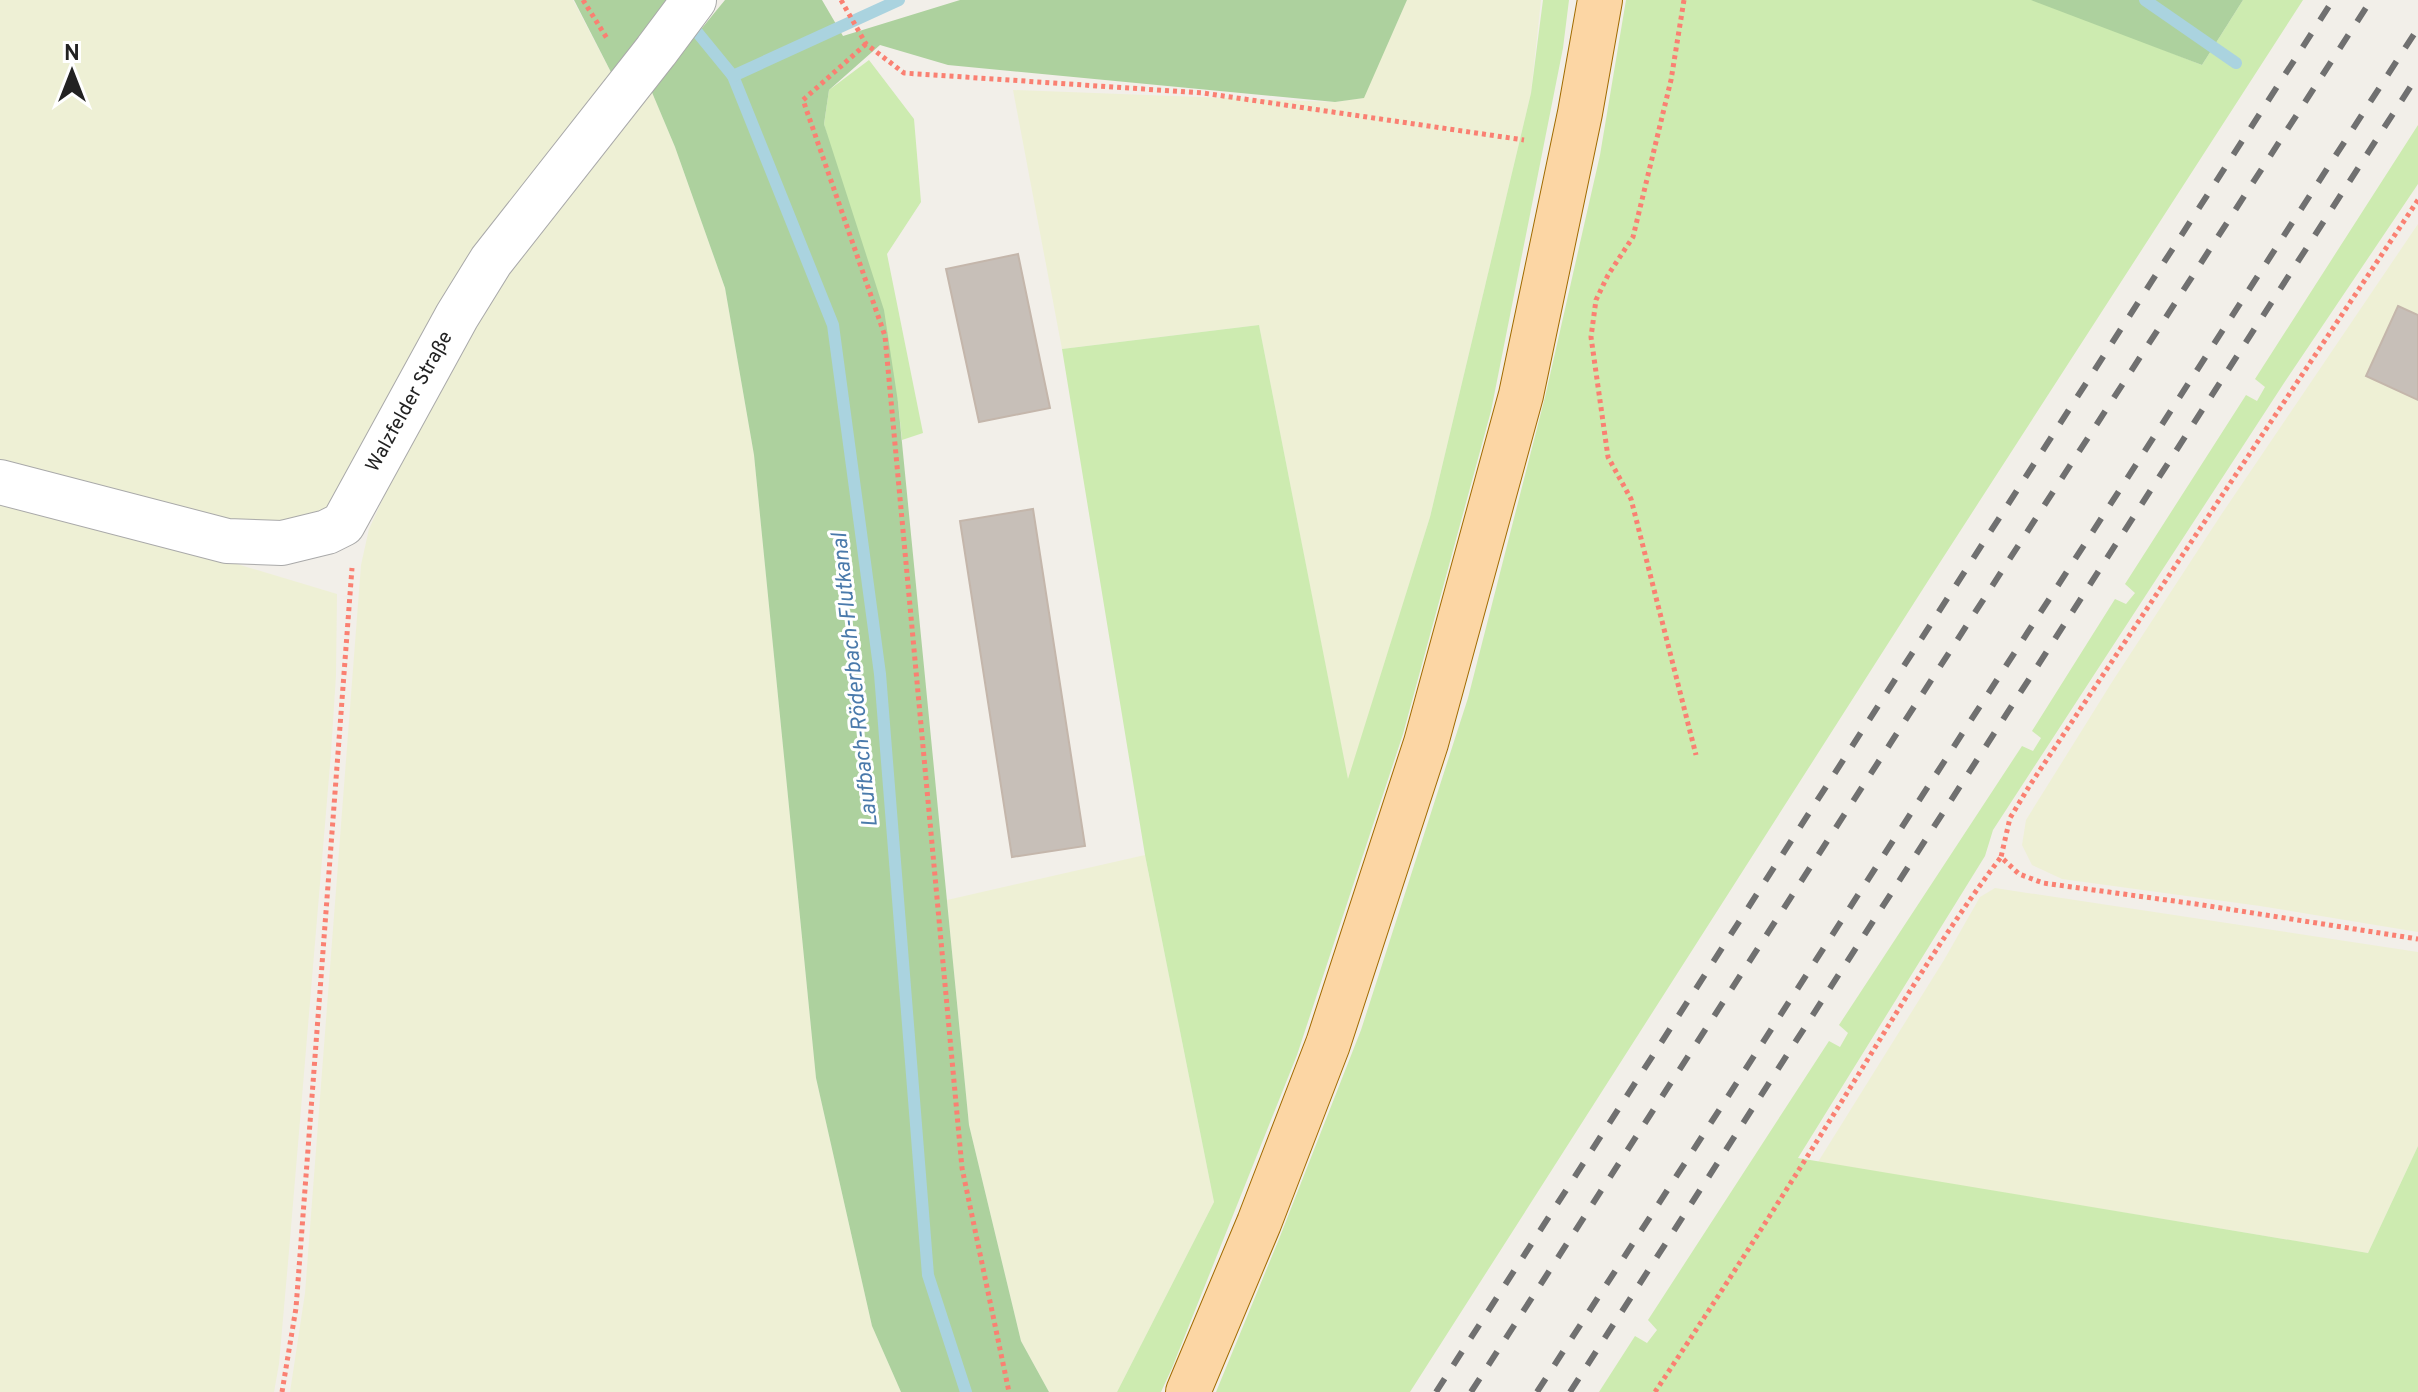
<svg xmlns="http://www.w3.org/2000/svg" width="2418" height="1392" font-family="Overpass,sans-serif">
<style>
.farmland{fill:#eef0d5}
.grass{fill:#cdebb0}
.forest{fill:#add19e}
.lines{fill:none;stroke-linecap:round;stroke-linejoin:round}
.stream{stroke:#aad3df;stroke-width:12}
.building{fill:#c7bfb8;stroke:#c4b6ab;stroke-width:2}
.minor-casing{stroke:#a9a9a9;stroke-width:46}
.major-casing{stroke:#a06b00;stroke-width:46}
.path{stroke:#fa8072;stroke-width:5;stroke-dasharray:4 4;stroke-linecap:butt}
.minor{stroke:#fff;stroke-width:44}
.major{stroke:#fcd6a4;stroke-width:44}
.rail{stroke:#707070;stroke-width:6;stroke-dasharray:16 16;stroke-linecap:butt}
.labels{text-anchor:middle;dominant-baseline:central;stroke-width:6;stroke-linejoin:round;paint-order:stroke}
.street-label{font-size:20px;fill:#222;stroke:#fff}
.water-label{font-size:22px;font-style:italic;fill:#4a7aab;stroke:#fff}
</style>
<rect width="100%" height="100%" fill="#f2efe9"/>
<!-- farmland -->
<g class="farmland">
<polygon points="0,0 573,0 615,80 344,497 292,528 239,542 0,467"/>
<polygon points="1407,0 1541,0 1531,93 1430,517 1348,781 1259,325 1062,349 1013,90 1335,102 1363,98"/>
<polygon points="651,90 675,147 725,288 754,455 816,1078 872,1326 901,1392 290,1392 305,1293 361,565 369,529 426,405 481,304"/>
<polygon points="2418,224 2418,932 2260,906 2062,879 2032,865 2022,845 2026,820 2112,682 2221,515"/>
<polygon points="0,493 337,594 336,675 331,753 289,1251 279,1364 274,1392 0,1392"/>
<polygon points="1145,855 1214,1202 1117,1392 1049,1392 1021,1341 969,1125 947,900"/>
<polygon points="1995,888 2418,952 2418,1146 2368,1253 1818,1162 1944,960 1980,897"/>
</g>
<!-- grass -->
<g class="grass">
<polygon points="1543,0 1569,0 1563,48 1491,411 1403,734 1297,1055 1172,1368 1161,1392 1117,1392 1214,1202 1145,855 1062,349 1259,325 1348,779 1430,517 1531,93"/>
<polygon points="1626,0 2038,0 2202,65 2243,0 2303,0 1928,581 1410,1392 1216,1392 1279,1239 1361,1030 1468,698 1545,397 1600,155"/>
<polygon points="869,60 914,119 921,202 887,254 923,433 902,440 898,402 824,124 829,90"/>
<polygon points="2418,125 2418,184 2284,383 1993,830 1985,856 1798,1158 2368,1253 2418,1146 2418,1392 1599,1392 1635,1336 1647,1343 1657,1330 1648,1320 1829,1041 1840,1047 1848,1033 1839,1025 2022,746 2033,751 2041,738 2032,731 2115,599 2126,604 2135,593 2125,584 2246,395 2257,401 2265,387 2255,379"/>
</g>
<!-- forest -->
<g class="forest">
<polygon points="574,0 676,0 615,80"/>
<polygon points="725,0 822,0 843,36 960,0 1407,0 1364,98 1335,102 948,65 880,45 829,90 824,124 884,310 898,402 969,1125 1021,1341 1049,1392 901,1392 872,1326 816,1078 754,455 725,288 675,147 651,90"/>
<polygon points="2031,0 2243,0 2202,65"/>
</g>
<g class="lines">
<!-- stream -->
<g class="stream">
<polyline points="2145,0 2236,63"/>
<polyline points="688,21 733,76 833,325 880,674 928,1275 966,1392"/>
<polyline points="733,76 899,0"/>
</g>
</g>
<!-- building -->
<g class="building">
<polygon points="1018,254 1050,408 979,422 946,269"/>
<polygon points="2398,306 2418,315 2418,400 2366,376"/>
<polygon points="1033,509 1085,846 1012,857 960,521"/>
</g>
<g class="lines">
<!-- minor casing -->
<g class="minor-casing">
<polyline id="minor" points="0,482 227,541 282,543 327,532 343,524 457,316 491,261 656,51 694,0"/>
</g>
<!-- major casing -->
<g class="major-casing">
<polyline id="major" points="1188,1392 1259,1223 1328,1044 1426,743 1521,395 1580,113 1600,0"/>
</g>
<!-- path -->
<g class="path">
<polyline points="583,0 608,40"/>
<polyline points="841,0 866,44 904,73 1203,93 1524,140"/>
<polyline points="1684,0 1671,80 1633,237 1608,275 1596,300 1591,337 1608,457 1631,499 1696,755"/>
<polyline points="866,44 803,100 885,336 962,1168 1009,1392"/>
<polyline points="2418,200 2030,785 2010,818 2001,857 2019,874 2043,883 2196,904 2418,939"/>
<polyline points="282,1392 296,1308 352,568"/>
<path d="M1655,1392C1719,1296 1781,1199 1842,1101C1893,1019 1942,935 2001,857"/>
</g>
<!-- minor -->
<use href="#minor" class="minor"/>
<!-- major -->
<use href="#major" class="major"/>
<!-- rail -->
<g class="rail">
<polyline points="1436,1392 2333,0"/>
<polyline points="1471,1392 2371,0"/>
<polyline points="1537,1392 2418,28"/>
<polyline points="1570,1392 2418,75"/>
</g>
</g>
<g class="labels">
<!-- street labels -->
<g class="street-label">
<text transform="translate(410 402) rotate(-61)">Walzfelder Straße</text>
</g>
<!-- water labels -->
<g class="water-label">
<text transform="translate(856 680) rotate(-96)">Laufbach-Röderbach-Flutkanal</text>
</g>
</g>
<!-- north arrow -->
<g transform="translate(72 72)" stroke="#ffffff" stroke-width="6" paint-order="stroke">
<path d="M0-6L14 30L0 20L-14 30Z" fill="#222222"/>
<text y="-12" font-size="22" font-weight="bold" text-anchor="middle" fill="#222222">N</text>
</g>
</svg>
